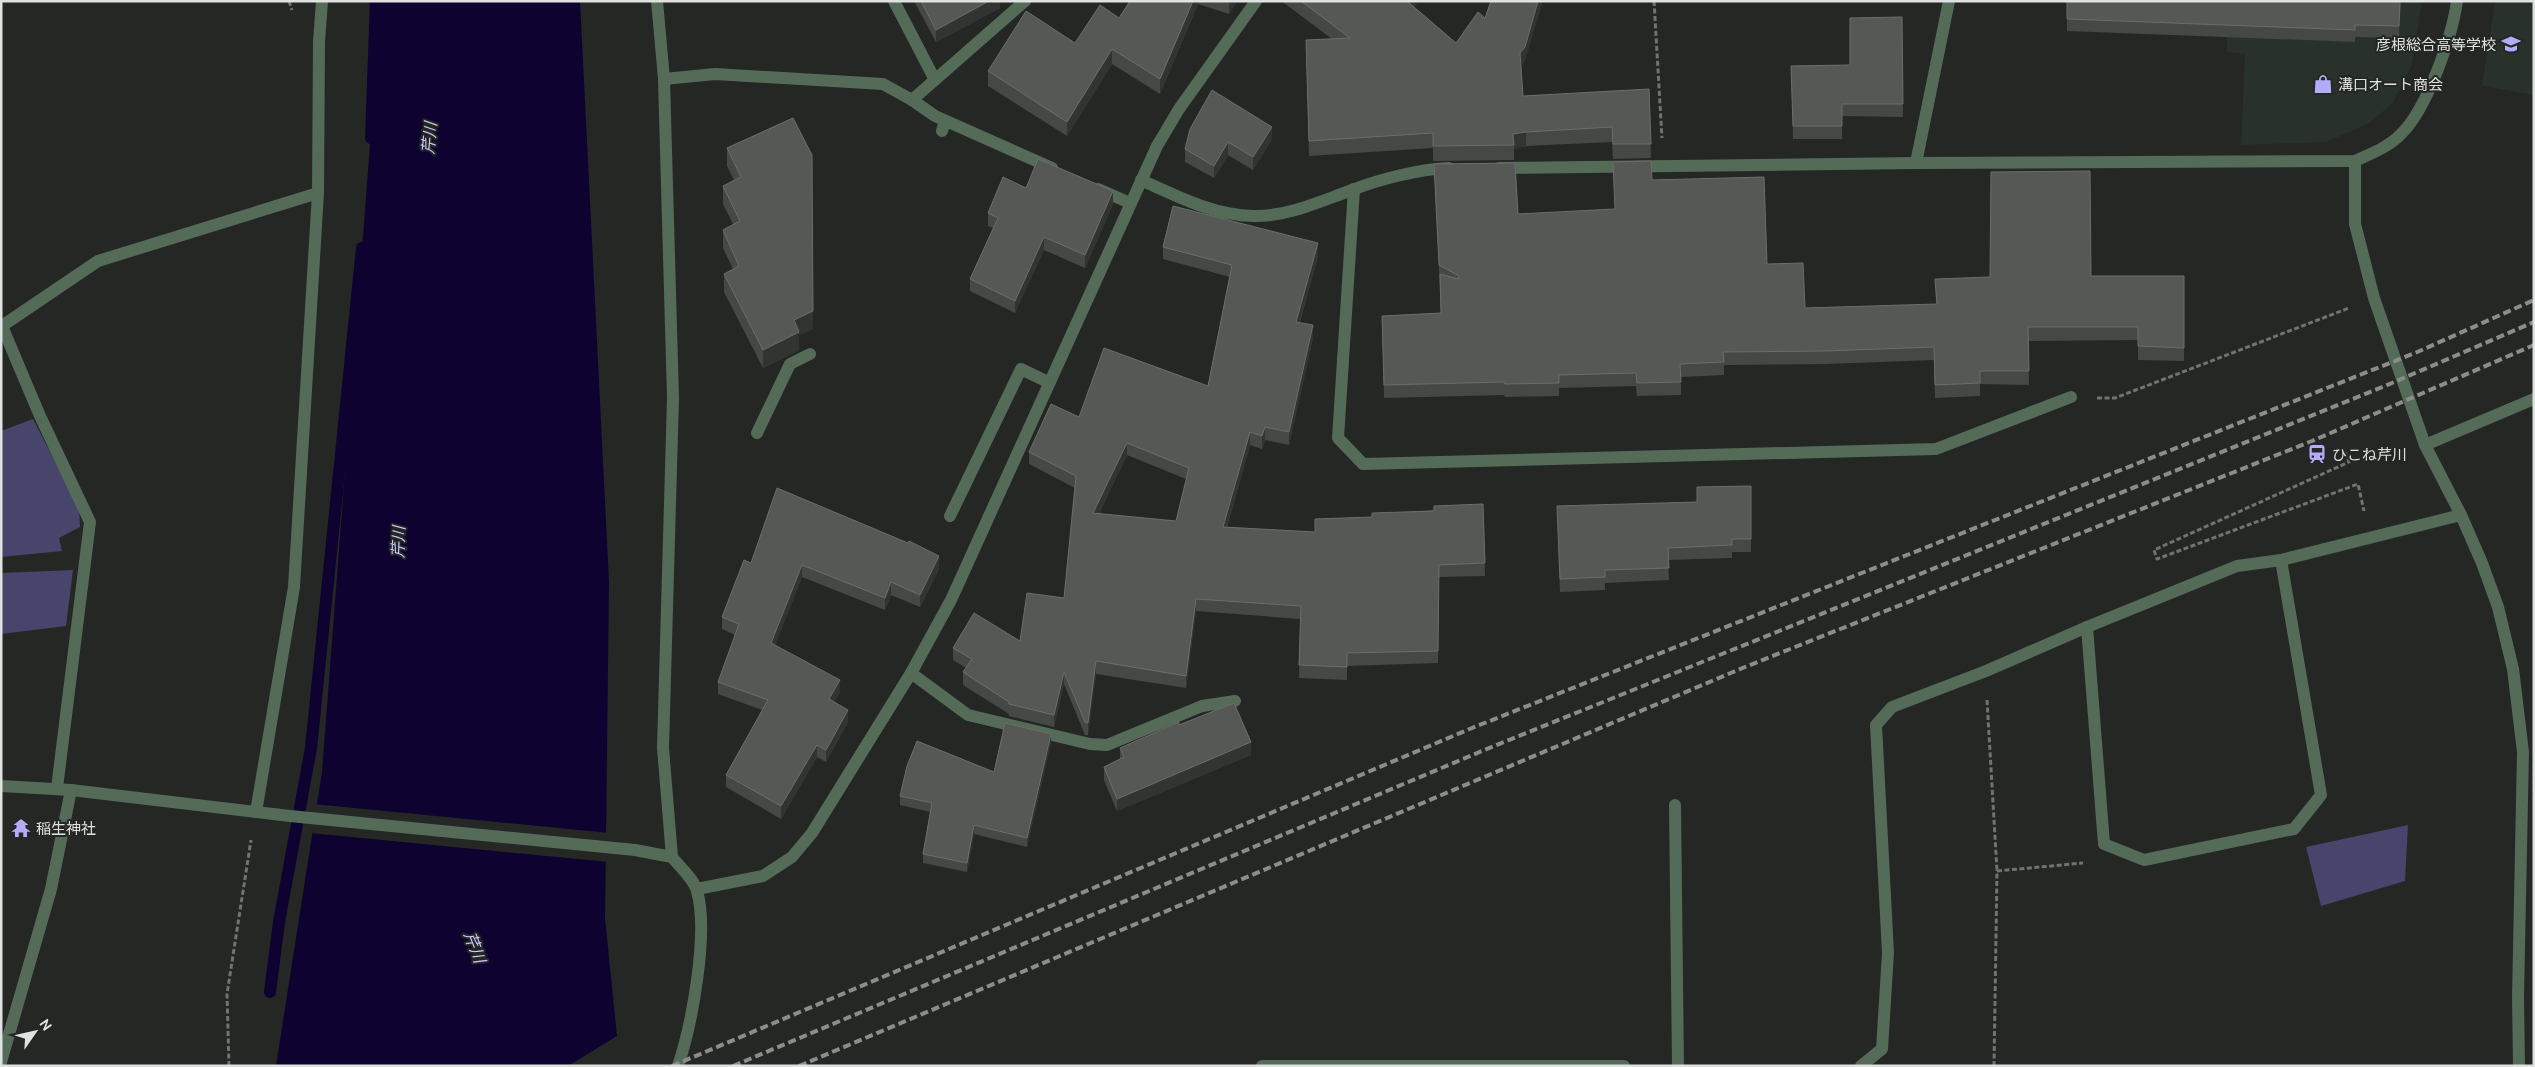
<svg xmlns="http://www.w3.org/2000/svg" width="2535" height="1067" font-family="Ubuntu,'Noto Sans JP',sans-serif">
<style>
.built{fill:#28312a}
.green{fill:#48456d}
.water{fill:#0e0230}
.pier{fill:#242724}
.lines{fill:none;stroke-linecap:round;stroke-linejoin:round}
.stream{stroke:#0e0230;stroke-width:12}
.path{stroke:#707370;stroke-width:3;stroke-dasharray:5 2.5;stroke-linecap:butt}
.lane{stroke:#546b58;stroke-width:12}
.street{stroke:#546b58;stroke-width:12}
.rail{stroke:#8a8d8b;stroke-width:4;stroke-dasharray:8 4;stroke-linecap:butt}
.wall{fill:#454845;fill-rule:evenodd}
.shaded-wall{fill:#313431}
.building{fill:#555855;stroke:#6b6e6b;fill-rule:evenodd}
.labels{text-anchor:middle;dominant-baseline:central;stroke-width:4;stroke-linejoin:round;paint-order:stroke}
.poi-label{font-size:15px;fill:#dfe2e0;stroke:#242724;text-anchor:start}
.water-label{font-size:16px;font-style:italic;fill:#c8c7f9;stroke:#242724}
</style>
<rect width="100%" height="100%" fill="#242724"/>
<!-- built -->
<g class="built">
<polygon points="2226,1 2422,1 2412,65 2393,103 2368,124 2326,142 2241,145 2245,54 2227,52"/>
<polygon points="2495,1 2534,1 2534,95 2482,86"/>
</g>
<!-- green -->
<g class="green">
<polygon points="33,419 79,508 80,527 59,538 62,551 1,557 1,431"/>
<polygon points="73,570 66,626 1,634 1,573"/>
<polygon points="2408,825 2405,881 2321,906 2306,847"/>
</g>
<!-- water -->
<polygon class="water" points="381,1 580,1 609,582 605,918 617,1036 568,1066 276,1066 322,772"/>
<!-- pier -->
<polygon class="pier" points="314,804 609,833 609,862 310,833"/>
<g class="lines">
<!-- stream -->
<g class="stream">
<polyline points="371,138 376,1"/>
<polyline points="270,992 279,922 311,748 362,248"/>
</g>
<!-- path -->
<g class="path">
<polyline points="289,1 292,10"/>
<polyline points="1654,1 1662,138"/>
<polyline points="2097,398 2115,398 2349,308"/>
<polyline points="2345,452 2349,462 2154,550 2157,559 2358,484 2364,511"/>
<polyline points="1987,700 1997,871"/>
<polyline points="229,1066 227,994 251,840"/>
<polyline points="1994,1066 1997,871 2083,863"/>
</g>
<!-- lane -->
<g class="lane">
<polyline points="894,1 935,80"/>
<polyline points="942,131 945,121"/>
<polyline points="757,433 790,364 810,354"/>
<polyline points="950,516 1021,369 1048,382"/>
</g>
<!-- street -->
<g class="street">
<polyline points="657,1 664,79 673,398 663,748 672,857"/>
<polyline points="664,79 715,74 883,84 912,100 935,116 1052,168"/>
<polyline points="912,100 1025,1"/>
<polyline points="2355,161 2355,224 2374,298 2425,445 2461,515 2482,563 2498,607 2513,669 2523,752 2518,997 2519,1066"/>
<polyline points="1916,163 1949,1"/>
<path d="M1499,168L1916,163L2355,161C2370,154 2389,147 2401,134C2427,109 2452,37 2457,1"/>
<path d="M1141,180C1177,196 1212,215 1253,216C1287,217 1321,201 1352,190C1380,179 1420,169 1449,168"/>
<polyline points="1098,189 1130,203"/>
<polyline points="1354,189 1338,438 1363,464 1936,449 2071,397"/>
<polyline points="2425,445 2534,399"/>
<polyline points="2281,560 2321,795 2294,829 2144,860 2104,844 2087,627 2237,566 2281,560 2461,515"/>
<polyline points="911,673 968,715 1090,744 1107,745 1202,706 1235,701"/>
<path d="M1,786L71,790L290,816L635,850L672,857C679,866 694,879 697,891C709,933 692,1024 678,1066"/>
<polyline points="57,788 90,522 40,416 2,326 98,261 318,193"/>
<polyline points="1675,805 1678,1066"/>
<polyline points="256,812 294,587 318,193 319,42 322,1"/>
<polyline points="697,889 763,876 792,857 812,833 911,673 951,600 1157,146 1179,109 1256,1"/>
<polyline points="1,1062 51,889 71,790"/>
<polyline points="1262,1066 1624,1066"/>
<polyline points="1861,1066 1882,1049 1888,953 1876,725 1892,707 1986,671 2087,627"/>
</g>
<!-- rail -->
<g class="rail">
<polyline points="672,1066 1472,728 2415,353 2534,300"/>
<polyline points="733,1066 1482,751 2385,386 2534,322"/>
<polyline points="799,1066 1745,667 2312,441 2534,345"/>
</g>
</g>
<!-- wall -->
<g class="wall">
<polygon points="914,1 1000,1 1000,8 936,42"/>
<polygon points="1130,1 1237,1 1229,14 1198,4 1160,94 1112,64 1067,136 988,86 988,71 1075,43 1119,18"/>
<polygon points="1284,1 1418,1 1414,7 1456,43 1525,61 1521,66 1523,96 1649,89 1651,158 1613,159 1612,142 1526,146 1514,149 1514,160 1433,161 1433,148 1309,156 1306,40 1332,39 1284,3"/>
<polygon points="2067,1 2401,1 2399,38 2355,37 2355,42 2067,31"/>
<polygon points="1902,17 1903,117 1842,116 1842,139 1793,139 1791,66 1850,65"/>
<polygon points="793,118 813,329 799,335 799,350 763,368 724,292 724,274 733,269 723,248 723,230 733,224 723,204 723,186 734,180 727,166 727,148"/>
<polygon points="1190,129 1272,139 1253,170 1228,155 1214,178 1185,162 1185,149"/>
<polygon points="1434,164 1518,214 1614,209 1652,180 1767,264 1805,308 1936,304 1935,279 2091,276 2184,276 2184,361 2138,360 2138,340 2028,341 2029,385 1980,384 1980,396 1935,398 1934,360 1826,364 1724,365 1724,375 1681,377 1681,395 1637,396 1636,386 1559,388 1559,396 1505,397 1504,395 1384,398 1382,316 1441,313"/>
<polygon points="1026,188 1113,204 1085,268 1044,250 1015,313 970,291 970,279 993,228 988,226 988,213"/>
<path d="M1163,247L1318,256L1300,322L1313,338L1289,445L1265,440L1262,449L1250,445L1227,527L1315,532V519L1372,517L1483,504L1485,576L1439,577L1438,663L1347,666V680L1299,678L1300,619L1196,611L1186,688L1096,674L1088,735H1085L1064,684L1054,727L1009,716V714L963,685V672L966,668L953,660V648L1020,641L1064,598L1075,488L1029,464V452L1079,417L1208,386L1230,277L1163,259ZM1127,455L1186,479L1176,521L1099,514Z"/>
<polygon points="1751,486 1751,552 1732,552 1732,558 1668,560 1669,580 1605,583 1605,590 1560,592 1557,506 1697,502"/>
<polygon points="751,563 939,569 920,607 891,595 885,610 802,577 775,645 840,692 834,702 848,722 826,762 817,757 781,819 726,787 726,775 762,710 718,694 718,682 735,635 722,629 722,617"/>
<polygon points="1179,725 1251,755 1117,811 1104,780 1104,767 1120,759 1120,748"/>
<polygon points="1051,743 1027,847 974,834 967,872 923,863 923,854 930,812 900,805 900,796 994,772"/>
</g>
<!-- shaded-wall -->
<g class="shaded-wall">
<polygon points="989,1 1000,1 1000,8 936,42 936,30"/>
<polygon points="1193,1 1198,1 1198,4 1160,94 1160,79"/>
<polygon points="1229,1 1237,1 1229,14"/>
<polygon points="1407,1 1418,1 1407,16"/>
<polygon points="1538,1 1543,1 1525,61 1520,68 1520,53"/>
<polygon points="2400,1 2401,1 2399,38 2399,26"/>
<polygon points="1112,49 1112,64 1067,136 1067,122"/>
<polygon points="1272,127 1272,139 1253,170 1253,157"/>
<polygon points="1526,132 1526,146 1514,149 1513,134"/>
<polygon points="1228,142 1228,155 1214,178 1214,166"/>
<polygon points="1113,191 1113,204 1085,268 1085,255"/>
<polygon points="1044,237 1044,250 1015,313 1015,301"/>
<polygon points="1318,243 1318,256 1296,334 1296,322"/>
<polygon points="813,311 813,329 799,335 799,350 763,368 763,350 794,320"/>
<polygon points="1313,325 1313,338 1289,445 1289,432"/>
<polygon points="1265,427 1265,440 1262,449 1262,436"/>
<polygon points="1250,432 1250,445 1223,539 1223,527"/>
<polygon points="1127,443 1127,455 1093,526 1093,513"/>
<polygon points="939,556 939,569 920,607 920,595"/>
<polygon points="802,565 802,577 771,655 771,643"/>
<polygon points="891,582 891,595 885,610 885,598"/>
<polygon points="1196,599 1196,611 1186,688 1186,676"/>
<polygon points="1096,661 1096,674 1088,735 1088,723"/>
<polygon points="1064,672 1064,684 1054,727 1054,715"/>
<polygon points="840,680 840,692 829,711 829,699"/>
<polygon points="848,710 848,722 826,762 826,750"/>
<polygon points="1051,734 1051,743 1027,847 1027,838"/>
<polygon points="1251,742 1251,755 1117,811 1117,799"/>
<polygon points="817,745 817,757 781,819 781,806"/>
<polygon points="974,825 974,834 967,872 967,863"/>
</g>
<!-- building -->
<g class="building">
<polygon points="921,1 989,1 936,30"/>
<polygon points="1130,1 1193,1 1160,79 1112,49 1067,122 988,71 1026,11 1075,43 1100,5 1119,18"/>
<polygon points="1301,1 1407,1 1456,43 1478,12 1485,18 1491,1 1538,1 1525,47 1520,53 1523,96 1649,89 1651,144 1613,144 1612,127 1526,132 1513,134 1514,145 1433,146 1433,133 1309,141 1306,40 1350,38"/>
<polygon points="2067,1 2400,1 2399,26 2355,25 2355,30 2067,19"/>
<polygon points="1902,17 1903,104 1842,104 1842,126 1793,126 1791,66 1850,65 1850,18"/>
<polygon points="1212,90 1272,127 1253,157 1228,142 1214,166 1185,149 1190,129"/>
<polygon points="793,118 812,155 813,311 794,320 799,332 763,350 724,274 739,266 723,230 740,221 723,186 741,177 727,148"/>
<polygon points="1038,159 1113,191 1085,255 1044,237 1015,301 970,279 998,218 988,213 1003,177 1026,188"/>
<polygon points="1651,161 1652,180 1764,177 1767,264 1803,263 1805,308 1937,304 1935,279 1990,277 1991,172 2090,171 2091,276 2184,276 2184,348 2138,346 2138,327 2028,327 2029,371 1980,371 1980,383 1935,385 1934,347 1826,351 1723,352 1724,362 1680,364 1681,382 1637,383 1636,373 1559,375 1559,383 1505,384 1504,382 1384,385 1382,316 1441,313 1440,274 1458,279 1459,276 1439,265 1434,164 1515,163 1518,214 1615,209 1613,162"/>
<path d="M1173,206L1318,243L1296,322L1313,325L1289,432L1265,427L1262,436L1250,432L1223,527L1315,532V519L1372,517V513L1434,511V506L1483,504L1485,563L1439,565L1438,651L1347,653V667L1299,665L1301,606L1196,599L1186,676L1096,661L1088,723L1085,722L1064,672L1054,715L1009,704V702L963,672L972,659L953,648L974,613L1020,641L1027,593L1064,598L1076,476L1029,452L1051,404L1079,417L1104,348L1208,386L1232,265L1163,247ZM1127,443L1189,468L1176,521L1093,513Z"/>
<polygon points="1751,486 1751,539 1732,539 1732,545 1668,548 1669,568 1605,570 1605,577 1560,579 1557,506 1697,502 1697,487"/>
<polygon points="777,488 908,543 909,541 939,556 920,595 891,582 885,598 802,565 771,643 840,680 829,699 848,710 826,750 817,745 781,806 726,775 768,700 718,682 739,624 722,617 744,560 751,563"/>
<polygon points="1234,703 1251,742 1117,799 1104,767 1124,757 1120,748 1179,722 1179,725"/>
<polygon points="1005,723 1051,734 1027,838 974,825 967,863 923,854 932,803 900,796 907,766 917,741 994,772"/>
</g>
<!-- icons -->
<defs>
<g id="school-bare" transform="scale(1.5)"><path d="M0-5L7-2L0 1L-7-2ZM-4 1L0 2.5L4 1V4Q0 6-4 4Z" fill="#b1adfa" stroke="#242724" stroke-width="2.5" paint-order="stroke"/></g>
<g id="shop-bare" transform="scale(1.5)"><path d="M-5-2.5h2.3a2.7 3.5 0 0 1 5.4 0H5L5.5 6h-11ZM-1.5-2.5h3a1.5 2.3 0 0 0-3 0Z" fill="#b1adfa" stroke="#242724" stroke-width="2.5" paint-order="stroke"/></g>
<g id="station-bare" transform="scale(1.5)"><path d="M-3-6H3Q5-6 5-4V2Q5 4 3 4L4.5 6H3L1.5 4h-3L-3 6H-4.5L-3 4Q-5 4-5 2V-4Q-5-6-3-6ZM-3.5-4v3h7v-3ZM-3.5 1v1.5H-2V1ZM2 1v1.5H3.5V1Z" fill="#b1adfa" stroke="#242724" stroke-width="2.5" paint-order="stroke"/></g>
<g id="temple-bare" transform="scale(1.5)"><path d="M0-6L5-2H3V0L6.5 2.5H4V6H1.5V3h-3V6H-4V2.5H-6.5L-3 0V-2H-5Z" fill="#b1adfa" stroke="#242724" stroke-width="2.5" paint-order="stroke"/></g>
</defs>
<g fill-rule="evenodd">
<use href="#school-bare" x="2511" y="44"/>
<use href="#shop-bare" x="2323" y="84"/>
<use href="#station-bare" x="2317" y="454"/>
<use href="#temple-bare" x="21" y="828"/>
</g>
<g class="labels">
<!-- poi labels -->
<g class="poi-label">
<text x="2496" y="44" text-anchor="end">彦根総合高等学校</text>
<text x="2338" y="84">溝口オート商会</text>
<text x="2332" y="454">ひこね芹川</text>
<text x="36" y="828">稲生神社</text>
</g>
<!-- water labels -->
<g class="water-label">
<text transform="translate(429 138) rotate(-85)">芹川</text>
<text transform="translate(398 542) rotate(-88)">芹川</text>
<text transform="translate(475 947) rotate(69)">芹川</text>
</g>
</g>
<!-- border -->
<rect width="2535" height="1067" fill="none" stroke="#dfe2e0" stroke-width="5"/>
<!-- north arrow -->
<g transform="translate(35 1032) rotate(56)" stroke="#242724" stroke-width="4" paint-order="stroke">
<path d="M0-4L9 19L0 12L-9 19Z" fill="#dfe2e0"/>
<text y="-8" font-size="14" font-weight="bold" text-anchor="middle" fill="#dfe2e0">N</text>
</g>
</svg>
